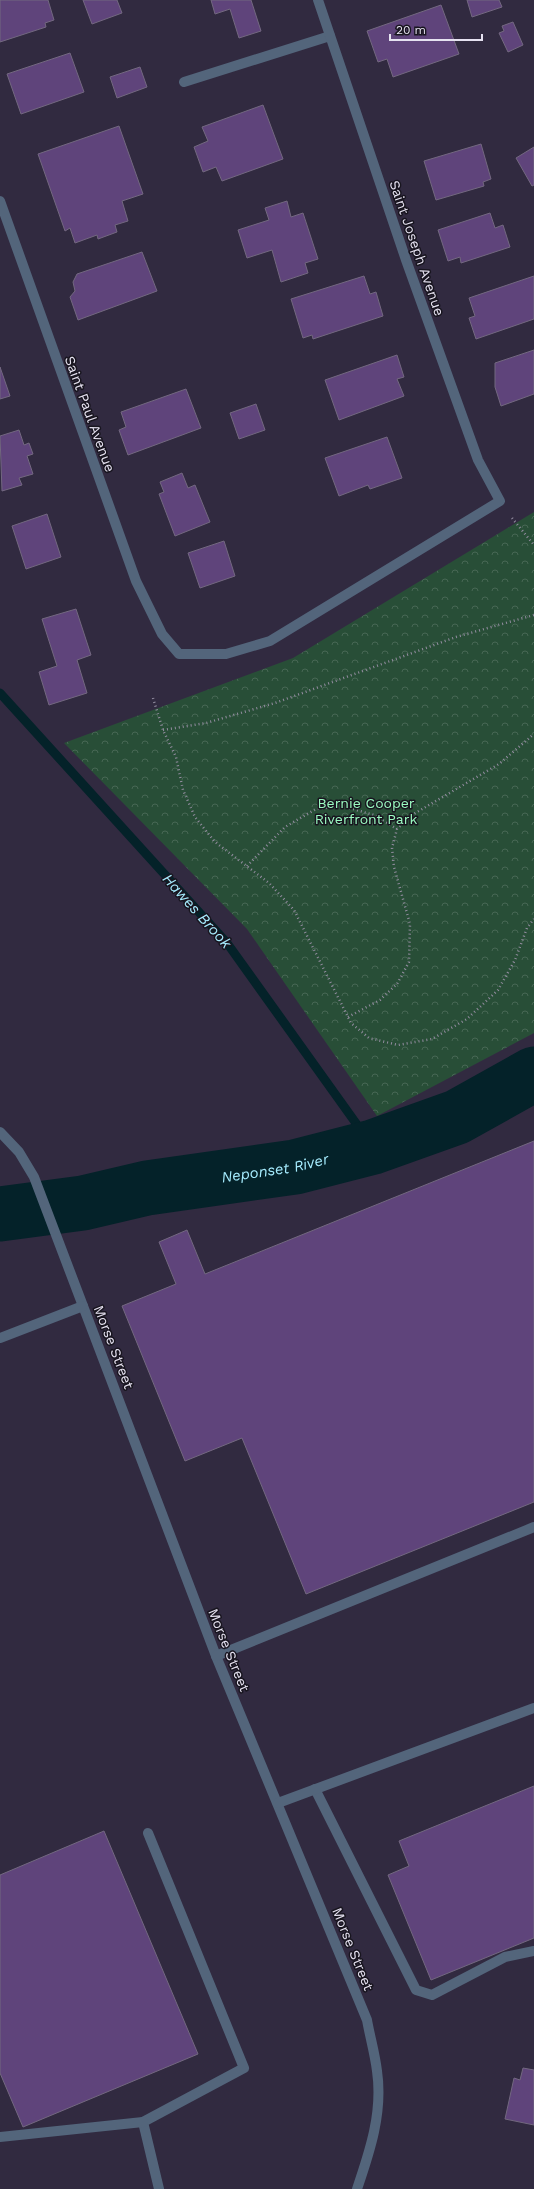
<svg xmlns="http://www.w3.org/2000/svg" width="534" height="2189" font-family="'Work Sans',sans-serif">
<style>
.forest{fill:url(#forest-crowns)}
.lines{fill:none;stroke-linecap:round;stroke-linejoin:round}
.stream{stroke:#042229;stroke-width:9}
.river{stroke:#042229;stroke-width:55}
.building{fill:#5f447b;stroke:#736880}
.path{stroke:#938da0;stroke-width:2.5;stroke-dasharray:1 3;stroke-linecap:butt}
.minor{stroke:#53657b;stroke-width:10}
.labels{text-anchor:middle;dominant-baseline:central;stroke-width:3;stroke-linejoin:round;paint-order:stroke}
.street-label{font-size:14px;fill:#e6e2f1;stroke:#18151f}
.park-label{font-size:14px;fill:#9bfbc1;stroke:#18151f}
.water-label{font-size:15px;font-style:italic;fill:#a6ecfe;stroke:#18151f}
</style>
<defs>
<pattern id="forest-crowns" width="20" height="18" patternUnits="userSpaceOnUse"><rect width="20" height="18" fill="#284e37"/><path d="M2 6a3 3 0 1 1 6 0M12 15a3 3 0 1 1 6 0" fill="none" stroke="#476754"/></pattern>
</defs>
<rect width="100%" height="100%" fill="#312a40"/>
<!-- forest -->
<polygon class="forest" points="534,512 534,1033 377,1116 247,929 64,743 293,658"/>
<g class="lines">
<!-- stream -->
<polyline class="stream" points="0,693 227,943 373,1147"/>
<!-- river -->
<path class="river" id="s1" d="M0,1214L83,1203L147,1188L295,1167L373,1147L457,1117L534,1074"/>
</g>
<!-- building -->
<g class="building">
<polygon points="0,0 48,0 54,20 45,23 46,27 0,42"/>
<polygon points="83,0 117,0 122,13 92,24"/>
<polygon points="211,0 251,0 261,31 239,38 230,9 215,14"/>
<polygon points="467,0 499,0 502,7 472,17"/>
<polygon points="441,5 459,54 393,77 387,59 378,62 367,31"/>
<polygon points="513,22 523,45 508,52 499,33 504,31 502,26"/>
<polygon points="70,53 84,92 21,114 7,74"/>
<polygon points="140,67 147,87 117,98 110,77"/>
<polygon points="263,105 283,159 222,181 216,167 203,172 194,147 208,141 202,127"/>
<polygon points="119,126 143,194 122,201 128,221 115,225 117,232 98,239 97,235 75,243 70,228 65,231 38,154"/>
<polygon points="481,144 491,179 483,182 484,186 436,200 424,161"/>
<polygon points="534,147 534,185 532,186 516,158"/>
<polygon points="287,201 291,217 303,213 318,259 305,263 308,273 281,282 272,250 247,258 238,230 269,220 265,208"/>
<polygon points="490,213 495,228 503,225 510,247 461,263 460,257 448,261 438,230"/>
<polygon points="142,252 157,291 78,320 70,297 75,291 73,282 77,274"/>
<polygon points="364,276 370,294 376,292 383,316 313,339 312,335 303,338 291,299"/>
<polygon points="534,276 534,319 476,339 469,318 475,316 469,298"/>
<polygon points="534,350 534,394 501,406 495,387 495,363"/>
<polygon points="397,355 404,377 397,379 404,396 339,420 325,380"/>
<polygon points="0,367 10,396 0,399"/>
<polygon points="186,389 201,428 128,455 119,430 126,427 121,412"/>
<polygon points="256,404 265,430 239,439 230,413"/>
<polygon points="19,430 24,445 29,443 33,454 27,456 33,474 19,478 22,485 2,491 0,436"/>
<polygon points="387,437 402,478 370,489 368,485 339,496 325,458"/>
<polygon points="182,473 188,488 195,485 210,522 175,536 159,494 164,492 160,482"/>
<polygon points="47,514 61,557 26,569 12,526"/>
<polygon points="224,541 235,576 200,588 188,553"/>
<polygon points="76,609 91,655 77,660 87,693 49,705 39,672 57,666 42,619"/>
<polygon points="534,1141 534,1502 306,1594 242,1438 185,1461 122,1306 176,1284 159,1242 187,1230 205,1274"/>
<polygon points="534,1786 534,1938 431,1980 388,1875 409,1866 399,1841"/>
<polygon points="104,1831 198,2054 23,2127 0,2073 0,1875"/>
<polygon points="523,2068 534,2070 534,2125 505,2119 514,2078 520,2080"/>
</g>
<g class="lines">
<!-- path -->
<g class="path">
<polyline points="512,518 534,545"/>
<polyline points="153,698 163,730 176,757 183,790 195,817 215,842 269,883 294,910 351,1023 369,1038 398,1045 432,1039 467,1019 498,990 515,960 527,928 534,919"/>
<polyline points="163,730 206,723 275,703 456,637 534,615"/>
<polyline points="247,866 285,827 316,809 342,806 374,815 397,829"/>
<polyline points="348,1017 380,1000 397,984 409,962 410,924 394,867 392,848 397,829 412,815 499,764 534,734"/>
</g>
<!-- minor -->
<g class="minor">
<polyline points="184,82 330,36"/>
<polyline points="0,201 136,581 162,634 179,654 226,654 270,641 500,501 478,460 406,260 318,0"/>
<path d="M0,1132L19,1152L34,1177L216,1656L367,2020C370,2037 375,2054 377,2071C383,2112 370,2151 357,2189"/>
<polyline points="0,1338 83,1306"/>
<polyline points="216,1656 534,1527"/>
<polyline points="315,1789 416,1990 432,1995 505,1957 534,1951"/>
<polyline points="278,1803 534,1708"/>
<polyline points="148,1833 244,2068 143,2122 159,2189"/>
<polyline points="0,2137 143,2122"/>
</g>
</g>
<g class="labels">
<!-- street labels -->
<g class="street-label">
<text transform="translate(417 248) rotate(71)">Saint Joseph Avenue</text>
<text transform="translate(90 414) rotate(70)">Saint Paul Avenue</text>
<text transform="translate(114 1347) rotate(69)">Morse Street</text>
<text transform="translate(229 1650) rotate(68)">Morse Street</text>
<text transform="translate(353 1949) rotate(68)">Morse Street</text>
</g>
<!-- park labels -->
<g class="park-label">
<text x="366" y="803">Bernie Cooper<tspan x="366" dy="16">Riverfront Park</tspan></text>
</g>
<!-- water labels -->
<g class="water-label">
<text transform="translate(197 911) rotate(48)">Hawes Brook</text>
<text stroke="none"><textPath href="#s1" startOffset="279">Neponset River</textPath></text>
</g>
</g>
<!-- scale -->
<path d="M390 34v6h92v-6" fill="none" stroke="#e6e2f1" stroke-width="2"/>
<text x="396" y="34" font-size="12" fill="#e6e2f1" stroke="#18151f" stroke-width="3" paint-order="stroke">20 m</text>
</svg>
